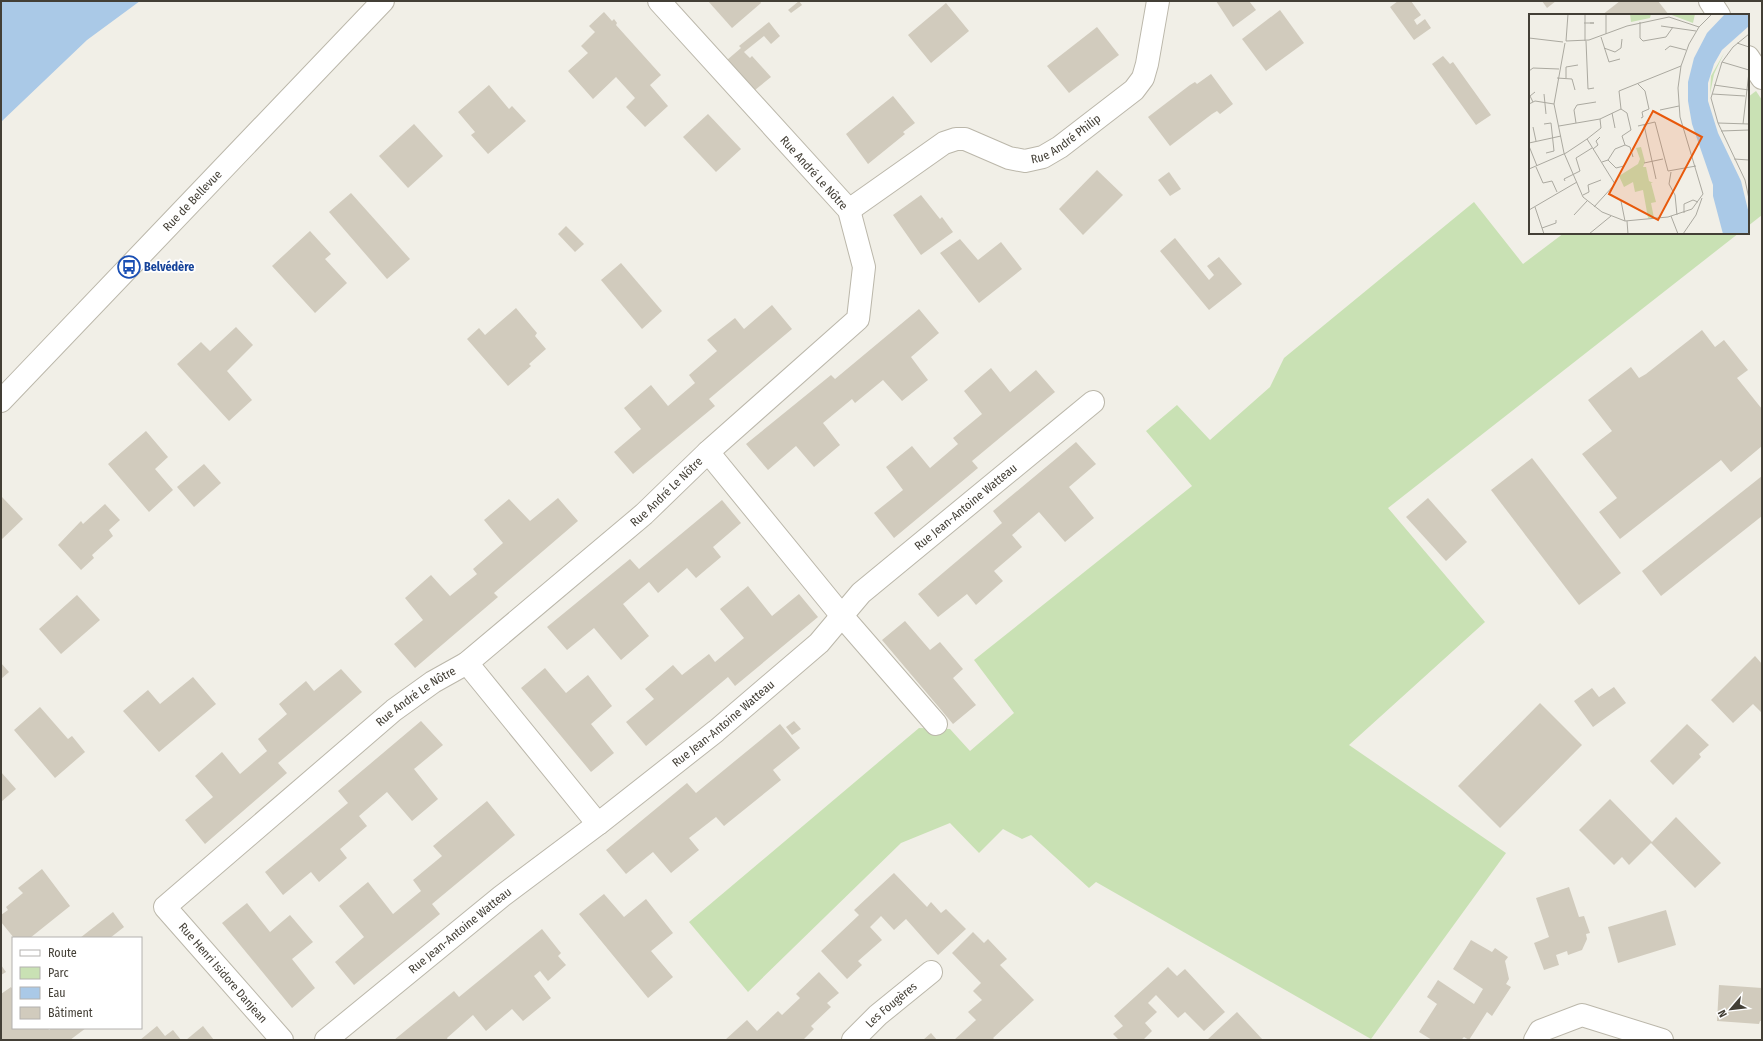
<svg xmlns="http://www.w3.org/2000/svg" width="1763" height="1041" font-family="'Fira Sans Condensed',sans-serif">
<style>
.green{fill:#c9e1b4}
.water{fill:#aac9e7}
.building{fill:#d1cbbd}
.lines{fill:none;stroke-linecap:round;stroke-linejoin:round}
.minor-casing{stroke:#bbb7aa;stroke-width:24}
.tertiary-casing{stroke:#bbb7aa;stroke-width:24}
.minor{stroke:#fff;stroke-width:22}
.tertiary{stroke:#fff;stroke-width:22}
.labels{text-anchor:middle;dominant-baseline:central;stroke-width:3.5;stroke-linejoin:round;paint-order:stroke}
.street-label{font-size:12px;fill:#433f36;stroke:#fff}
.transit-label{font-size:12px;font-weight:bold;fill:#164399;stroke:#fff;text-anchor:start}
.inset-road{fill:none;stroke:#aba9a0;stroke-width:1}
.view{fill:#e8590c;fill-opacity:0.15;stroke:#e8590c;stroke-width:2}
.inset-edge{fill:none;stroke:#433f36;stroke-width:2}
</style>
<rect width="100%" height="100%" fill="#f1efe7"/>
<!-- green -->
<g class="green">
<polygon points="1756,91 1762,100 1762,215 1748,226 1748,97"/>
<polygon points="1474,202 1523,264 1564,233 1739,233 1388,508 1485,622 1349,745 1506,853 1371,1039 1096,882 1089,888 1031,835 1022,839 1003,829 979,853 950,823 901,843 748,992 689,922 919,728 950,729 970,751 1014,713 974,660 1192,486 1146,431 1177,405 1210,440 1270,387 1284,358"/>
</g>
<!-- water -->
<polygon class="water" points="1,1 140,1 87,40 1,122"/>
<!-- building -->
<g class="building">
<polygon points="708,1 760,1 761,3 732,28"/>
<polygon points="799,1 802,5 791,13 788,10"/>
<polygon points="1216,1 1249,1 1256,10 1233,27"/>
<polygon points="1398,1 1411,1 1421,15 1414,20 1417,25 1425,19 1431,28 1414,40 1390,7"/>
<polygon points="1542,1 1556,1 1547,8"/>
<polygon points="1620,1 1658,1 1669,15 1602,15"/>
<polygon points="946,3 969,31 931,63 908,35"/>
<polygon points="1280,10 1304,43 1266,71 1242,39"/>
<polygon points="604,12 612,21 614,19 617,23 616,25 661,75 650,85 668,106 645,127 626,107 635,98 616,77 593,99 568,71 588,53 581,46 595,32 589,26"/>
<polygon points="769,22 780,36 771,44 764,36 744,52 750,58 752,56 771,77 755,90 727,60 741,48 739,46"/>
<polygon points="1097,27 1119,55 1069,93 1047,66"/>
<polygon points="1443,56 1450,64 1453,62 1491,115 1476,125 1432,64"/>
<polygon points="1211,74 1233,104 1220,114 1217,111 1212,114 1170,146 1148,117 1190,85 1195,82 1197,84"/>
<polygon points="489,85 509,109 512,106 526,121 488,154 471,135 475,132 458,112"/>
<polygon points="893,96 915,123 903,132 905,134 868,164 846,134"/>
<polygon points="708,114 741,149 716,172 683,137"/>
<polygon points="414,124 443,156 408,188 379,156"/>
<polygon points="1097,170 1123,195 1083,235 1059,209"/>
<polygon points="1169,172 1181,189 1170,196 1158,180"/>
<polygon points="351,193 410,259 387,279 329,212"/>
<polygon points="921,195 940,219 942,217 953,232 921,255 893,215"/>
<polygon points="566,226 584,244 575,252 558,234"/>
<polygon points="310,231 331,254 325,259 347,283 315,313 272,266"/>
<polygon points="1175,238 1209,280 1214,275 1207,266 1219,257 1242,284 1209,310 1160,251"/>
<polygon points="960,239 978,260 1001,242 1022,269 979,303 940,253"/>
<polygon points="621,263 662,311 642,329 601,280"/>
<polygon points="772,305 792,329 709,399 715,406 633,474 614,452 641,429 624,408 651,385 668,406 695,383 689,375 717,351 707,340 735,318 744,329"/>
<polygon points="516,308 537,333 535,336 546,349 529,364 531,366 508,386 467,339 479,328 485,335"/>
<polygon points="919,309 939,333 911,357 928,380 902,401 883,380 855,403 852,399 823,423 840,445 814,467 796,446 768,470 746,444 831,375 835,379"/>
<polygon points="236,327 253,345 227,371 252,400 229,421 177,364 201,342 210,351"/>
<polygon points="1702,330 1715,347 1724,340 1748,370 1737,378 1762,409 1762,446 1731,472 1721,460 1620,539 1599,512 1617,498 1582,454 1612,431 1588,400 1631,367 1639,378 1646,374"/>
<polygon points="991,368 1010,392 1036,370 1055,392 972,461 978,468 894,538 874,513 903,490 886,467 912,446 930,468 958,444 953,438 982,414 964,391"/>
<polygon points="146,431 168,457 155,469 173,490 149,512 108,464"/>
<polygon points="1076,442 1096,464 1069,487 1094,518 1065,542 1039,512 1012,535 1022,547 994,571 1003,581 976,605 967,594 938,617 918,594 1002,523 993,511"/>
<polygon points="1532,458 1621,573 1579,605 1491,490"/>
<polygon points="204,464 221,483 194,507 177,487"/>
<polygon points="1762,476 1762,516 1661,596 1642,571"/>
<polygon points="1,496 23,519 1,540"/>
<polygon points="558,498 578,521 494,593 498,597 415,668 394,644 423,620 405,598 431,575 450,596 477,574 473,569 503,543 484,520 509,499 530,521"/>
<polygon points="1428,498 1467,542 1446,561 1406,517"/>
<polygon points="722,500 741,523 713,547 721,557 696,578 687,568 658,593 649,582 623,604 649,636 621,660 594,628 567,650 547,627 630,559 639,569"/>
<polygon points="105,504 120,520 109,530 113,536 92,555 94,558 81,570 58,545 81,521 83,524"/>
<polygon points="748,586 772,616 799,594 818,617 735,686 728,677 646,746 626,722 654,699 645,689 673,665 682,675 709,654 715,662 744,638 720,609"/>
<polygon points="77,595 100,620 61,654 39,629"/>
<polygon points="905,621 930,650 940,642 963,669 953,678 976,705 953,724 882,640"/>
<polygon points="1755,656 1762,664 1762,713 1753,704 1733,723 1711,700"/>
<polygon points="1,663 9,672 1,679"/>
<polygon points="545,668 566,693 588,675 612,706 591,724 614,753 591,772 521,688"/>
<polygon points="341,669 362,692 278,763 287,773 205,844 185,820 213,797 195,776 222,752 240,774 267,751 258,739 287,714 279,704 306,681 314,691"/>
<polygon points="193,677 216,704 159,752 123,711 148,690 160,704"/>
<polygon points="1614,687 1626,703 1593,727 1574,701 1592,688 1599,697"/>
<polygon points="1540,703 1582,745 1500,828 1458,786"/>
<polygon points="40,707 68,739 72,736 85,752 55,778 14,730"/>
<polygon points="421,721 443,745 414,769 438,799 412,821 387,792 359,816 367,826 340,849 347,858 319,882 311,872 283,895 265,872 348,803 338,791"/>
<polygon points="794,721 801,729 792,735 786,727"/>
<polygon points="780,724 800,748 773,770 781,780 724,826 716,817 689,838 699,850 671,873 653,852 626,874 606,850 687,783 696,793"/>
<polygon points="1687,724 1709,745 1699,754 1701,757 1673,785 1650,761"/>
<polygon points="1,772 16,789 1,802"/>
<polygon points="1610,799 1652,842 1676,817 1721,863 1695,888 1651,843 1629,865 1622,857 1614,865 1579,830"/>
<polygon points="487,801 515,835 432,904 440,914 354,985 335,962 364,937 339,906 368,882 393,914 421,891 413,880 442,856 433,846"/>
<polygon points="42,869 70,906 30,938 14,938 1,922 1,915 8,910 6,907 23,893 18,888"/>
<polygon points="894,873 927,907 931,902 941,913 946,909 966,929 938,955 906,919 894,930 881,916 870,927 882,940 858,961 862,965 847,979 821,951 859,915 854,910"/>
<polygon points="1569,887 1579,917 1584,916 1590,933 1586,934 1587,939 1582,950 1568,955 1567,951 1556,955 1559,965 1544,970 1534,943 1549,937 1536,898"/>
<polygon points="604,894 624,917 646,899 673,933 651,951 673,977 648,998 579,914"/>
<polygon points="247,903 270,932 290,915 313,942 292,959 315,988 292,1008 222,923"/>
<polygon points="1666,910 1676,945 1618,963 1608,927"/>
<polygon points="113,912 124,927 110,938 80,938"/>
<polygon points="542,929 561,953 558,956 566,965 548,981 540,971 534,976 551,998 523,1021 512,1009 486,1031 473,1015 447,1038 448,1040 394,1040 454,991 459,997"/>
<polygon points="973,932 984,943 988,939 1007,959 1000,965 1034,1000 993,1038 995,1040 954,1040 976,1020 968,1012 982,1000 973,991 981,983 952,953"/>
<polygon points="1471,940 1492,952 1495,948 1508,957 1505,961 1509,979 1506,984 1511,987 1492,1016 1487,1012 1469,1040 1464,1037 1461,1040 1432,1040 1419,1032 1437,1004 1427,997 1438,980 1474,1004 1483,989 1453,969"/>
<polygon points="1,965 6,972 1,975"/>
<polygon points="1168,967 1177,976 1185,969 1225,1012 1204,1031 1185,1012 1178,1018 1156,995 1148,1003 1157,1012 1145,1023 1152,1031 1143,1040 1119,1040 1113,1034 1123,1026 1114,1016"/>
<polygon points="819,972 839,993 827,1003 831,1007 811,1026 814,1029 803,1040 725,1040 747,1020 757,1031 778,1011 782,1015 800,998 796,994"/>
<polygon points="1719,985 1762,988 1762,1021 1760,1021 1759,1024 1717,1021"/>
<polygon points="11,987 13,990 13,1028 48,1028 49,1030 52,1028 86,1028 70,1040 1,1040 1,994"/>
<polygon points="1237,1012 1263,1040 1207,1040"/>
<polygon points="157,1026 165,1036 173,1030 181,1040 140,1040"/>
<polygon points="203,1026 214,1040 186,1040"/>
<polygon points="931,1033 937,1040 923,1040"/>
</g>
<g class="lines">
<!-- minor casing -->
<g class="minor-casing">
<g id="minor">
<path id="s1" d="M849,210L944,143L956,139H965L1009,158L1025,161L1043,157L1060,147L1134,90L1143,78L1147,64L1158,1"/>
<polyline points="708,452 842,616 936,724"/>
<polyline points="467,663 598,824"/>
<path id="s2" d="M282,1040L165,907L394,710L433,682L467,663L644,514L708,452L858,319L864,267L849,210L659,1"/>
<path id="s3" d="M326,1040L502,896L598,824L716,731L819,643L861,593L1093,402"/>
<path id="s4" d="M853,1040L878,1015L931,972"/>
<polyline points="1535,1040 1540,1031 1582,1015 1662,1040"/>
</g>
</g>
<!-- tertiary casing -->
<g class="tertiary-casing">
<g id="tertiary">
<polyline points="1710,1 1719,15"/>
<polyline points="1748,57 1762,78"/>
<path id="s5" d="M1,401L383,1"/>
</g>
</g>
<!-- minor -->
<use href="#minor" class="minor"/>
<!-- tertiary -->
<use href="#tertiary" class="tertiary"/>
</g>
<!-- icons -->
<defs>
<g id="bus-ring" transform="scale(1.15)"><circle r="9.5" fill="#fff" stroke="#1a4fb4" stroke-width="1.5"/><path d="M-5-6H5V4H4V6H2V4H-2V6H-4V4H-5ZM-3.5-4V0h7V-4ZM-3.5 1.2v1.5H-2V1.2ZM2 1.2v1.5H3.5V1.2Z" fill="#1a4fb4"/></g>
</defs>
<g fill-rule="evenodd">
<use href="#bus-ring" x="129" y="267"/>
</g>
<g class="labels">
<!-- street labels -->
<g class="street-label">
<text stroke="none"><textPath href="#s1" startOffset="249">Rue André Philip</textPath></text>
<text transform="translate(814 173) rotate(48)">Rue André Le Nôtre</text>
<text stroke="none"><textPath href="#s5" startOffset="277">Rue de Bellevue</textPath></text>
<text stroke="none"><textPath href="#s2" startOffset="829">Rue André Le Nôtre</textPath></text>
<text stroke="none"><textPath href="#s3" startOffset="834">Rue Jean-Antoine Watteau</textPath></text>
<text stroke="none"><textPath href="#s2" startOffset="505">Rue André Le Nôtre</textPath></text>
<text stroke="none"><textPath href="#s3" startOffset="508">Rue Jean-Antoine Watteau</textPath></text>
<text stroke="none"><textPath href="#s3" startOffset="173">Rue Jean-Antoine Watteau</textPath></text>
<text transform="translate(223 973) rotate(49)">Rue Henri Isidore Danjean</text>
<text stroke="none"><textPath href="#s4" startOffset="52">Les Fougères</textPath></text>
</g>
<!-- transit labels -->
<g class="transit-label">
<text x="144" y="267">Belvédère</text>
</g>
</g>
<!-- overview -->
<g transform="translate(1529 14)">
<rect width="220" height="220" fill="#f1efe7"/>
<path d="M101,0H122L121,4L102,8ZM140,0H166L164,9ZM195,39L185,60L181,80L182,62ZM112,133L116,148L114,153H117L120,167L124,169H122L127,188L122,189L125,204H119L114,176L106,178L104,168L95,173L90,162L109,150L111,145L107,134Z" fill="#c9e1b4"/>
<path d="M196,0H220V12L193,36L185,50L179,69V87L189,119L212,167L220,200V220H194L184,182V171L163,110L159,87V68L165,44L178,19Z" fill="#aac9e7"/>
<path class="inset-road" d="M111,8V24L114,27L137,23L144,13M55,9H65H61M132,12L167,17M77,20V0M220,20L204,33L193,48L182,84L189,109L216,166L220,185M72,23L80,48L91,45M0,24L34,28M37,27L60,26L98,12L140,3L170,13M37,27L39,0M56,27V0M57,27L59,75L65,74M36,29L25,90L35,139L54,183L73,198L96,207L139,203L163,195L174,180L151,103L149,74L152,52L160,30L170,13L183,0M208,29L220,33M75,34L86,38L92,34L93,25M136,36L141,32L157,36M193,48L220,56M0,57L4,54L30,55M28,64L43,65L46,76M37,64V53L49,51M109,70L116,77L120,95L113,98L114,103L112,104M185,71L220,76M15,80L17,100M183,80L216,82M4,88L1,82L6,78M0,90L6,87L25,90M92,95L90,77L152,52M92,95L98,99L102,116L93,122L96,131M131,96L150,92M83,99L86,114M47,109L45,96L48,91L67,88M189,109L220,110M15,110L22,109L25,137L17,139M214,110L220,58M115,111L127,165M30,112L71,105L92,95M109,112L126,108L139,157L167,152M4,113L7,127M192,117L220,116M58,125L86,170L65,193M0,129L32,122M96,131L101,133L104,143M0,132L8,152M64,135L69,131L67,127L71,123M205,145L220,146M79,146L87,154L95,152M73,148L79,146L86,135L96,131M115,149L134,145M7,153L14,169L23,167L28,178M0,155L37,139L58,125L72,114L71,105M142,158L140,170L146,181L148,201M36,167L35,165L51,157L47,144L63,134M54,181L60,178L59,171L72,166M92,187L96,207M6,193L15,220M0,196L48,168M155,199V190L164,186L169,188M45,201L58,187M142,202L149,220M98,207L99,220M13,214L27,209V206M60,220L82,202M154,220L167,201L173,184"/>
<path class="view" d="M124,97L173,123L129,206L80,180Z"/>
<rect width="220" height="220" class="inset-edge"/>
</g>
<!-- border -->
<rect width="1763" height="1041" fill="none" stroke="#433f36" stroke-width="4"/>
<!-- legend -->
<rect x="12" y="937" width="130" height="92" fill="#ffffff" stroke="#b4b2af"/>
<rect x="20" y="950" width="20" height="6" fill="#ffffff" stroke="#b4b2af"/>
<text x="48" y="957" font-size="12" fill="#433f36">Route</text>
<rect x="20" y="967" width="20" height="12" fill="#c9e1b4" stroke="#b4b2af"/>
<text x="48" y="977" font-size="12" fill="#433f36">Parc</text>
<rect x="20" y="987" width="20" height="12" fill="#aac9e7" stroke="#b4b2af"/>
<text x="48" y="997" font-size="12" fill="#433f36">Eau</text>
<rect x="20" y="1007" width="20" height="12" fill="#d1cbbd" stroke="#b4b2af"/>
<text x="48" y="1017" font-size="12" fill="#433f36">Bâtiment</text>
<!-- north arrow -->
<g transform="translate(1731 1009) rotate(242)" stroke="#ffffff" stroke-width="3" paint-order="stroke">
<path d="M0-3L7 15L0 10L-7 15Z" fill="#433f36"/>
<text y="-6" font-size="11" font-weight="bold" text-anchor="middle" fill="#433f36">N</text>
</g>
</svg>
